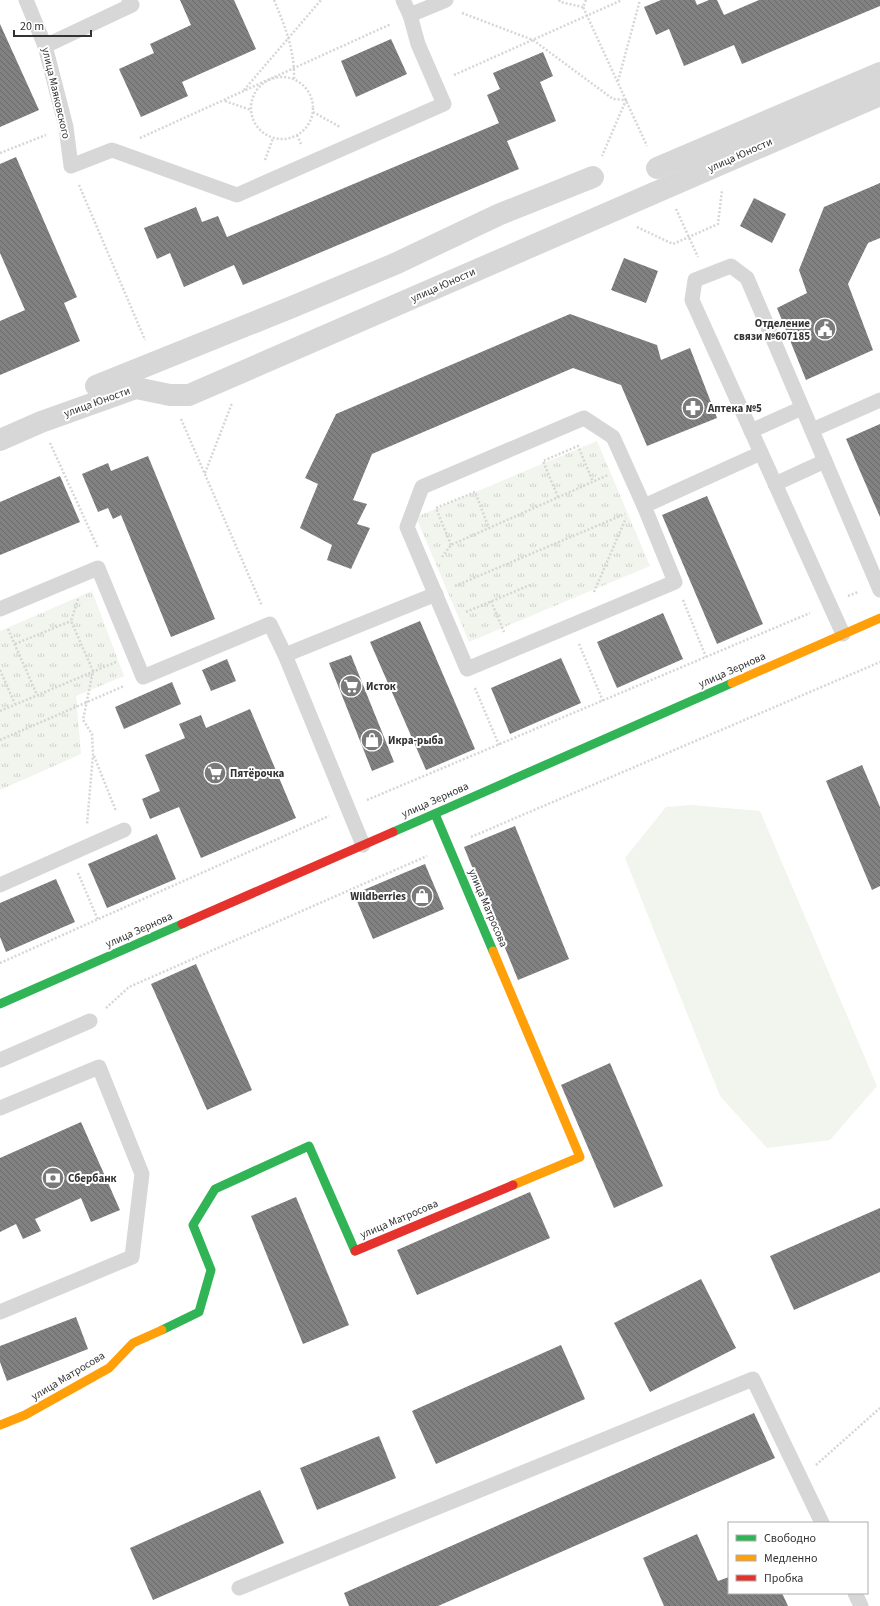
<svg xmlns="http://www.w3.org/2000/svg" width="880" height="1606" font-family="'Source Sans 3',sans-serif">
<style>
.grass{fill:#f1f5ed}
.park{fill:url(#park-tufts)}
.building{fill:url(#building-back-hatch)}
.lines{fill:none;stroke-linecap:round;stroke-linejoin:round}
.path{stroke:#d6d6d6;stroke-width:2.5;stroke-dasharray:2 2;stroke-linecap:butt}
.lane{stroke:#d7d7d7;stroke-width:15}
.street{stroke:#d7d7d7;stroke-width:22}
.fast{stroke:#30b455;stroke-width:9}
.slow{stroke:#ff9f0a;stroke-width:9}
.jam{stroke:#e5322d;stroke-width:9}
.labels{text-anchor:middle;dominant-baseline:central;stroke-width:4;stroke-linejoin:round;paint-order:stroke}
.street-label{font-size:11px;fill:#333;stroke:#fff}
.poi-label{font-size:11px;font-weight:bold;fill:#333;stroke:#fff;text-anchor:start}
</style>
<defs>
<pattern id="park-tufts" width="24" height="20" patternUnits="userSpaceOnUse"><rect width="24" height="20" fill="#f1f5ed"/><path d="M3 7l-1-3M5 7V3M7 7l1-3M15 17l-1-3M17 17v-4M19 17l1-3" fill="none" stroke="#cfd2cc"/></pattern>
<pattern id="building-back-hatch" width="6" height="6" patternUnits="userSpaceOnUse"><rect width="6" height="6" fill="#818181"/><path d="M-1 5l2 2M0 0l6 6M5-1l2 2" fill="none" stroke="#6a6a6a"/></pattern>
</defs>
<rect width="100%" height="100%" fill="#fff"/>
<!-- grass -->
<polygon class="grass" points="691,805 760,811 877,1086 830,1140 767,1148 720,1096 625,858 666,807"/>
<!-- park -->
<g class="park">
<polygon points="597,441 650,566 469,642 416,517"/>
<polygon points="92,591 124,676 76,696 81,754 0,790 0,631"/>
</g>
<!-- building -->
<g class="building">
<polygon points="180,0 234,0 256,49 182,82 188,96 141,117 119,69 154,53 150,44 191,25"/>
<polygon points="661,0 695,0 697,5 709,0 717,0 724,15 759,0 880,0 880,6 742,64 734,45 684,66 669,29 656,35 644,7"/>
<polygon points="0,24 39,110 0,127"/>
<polygon points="391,39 407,74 356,97 341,61"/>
<polygon points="543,52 553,76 540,82 556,121 507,141 519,169 243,285 234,265 184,287 170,253 157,259 144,228 196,207 202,222 218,216 227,237 499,123 487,95 500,89 493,73"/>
<polygon points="16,157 77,297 64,303 80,341 0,375 0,321 25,310 0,253 0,164"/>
<polygon points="880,183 880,238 868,243 848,284 873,350 806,380 777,308 807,293 799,270 824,207"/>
<polygon points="754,198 786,214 772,243 740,226"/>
<polygon points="624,258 658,271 646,303 611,290"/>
<polygon points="570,314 657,345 661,360 690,348 717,418 647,446 621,385 573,368 372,454 353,500 367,504 357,524 370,528 351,569 327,560 332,545 300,528 318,484 305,478 336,414"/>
<polygon points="880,424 880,517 846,439"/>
<polygon points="148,456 215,619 171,637 121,515 113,519 108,508 98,512 82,474 108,463 111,471"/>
<polygon points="60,476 80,522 0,555 0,502"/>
<polygon points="707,496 763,624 717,644 662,515"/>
<polygon points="663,613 683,659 617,688 597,642"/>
<polygon points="420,621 475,749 426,770 370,642"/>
<polygon points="351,655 394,762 372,771 329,663"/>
<polygon points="561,658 581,703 510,734 491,688"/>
<polygon points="227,659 236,681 211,691 202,670"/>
<polygon points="172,682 181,704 124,729 115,707"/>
<polygon points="250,709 296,818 201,858 179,807 150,819 142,799 160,791 145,755 185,738 179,724 201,715 206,728"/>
<polygon points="862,765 880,807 880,886 872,890 826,781"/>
<polygon points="515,826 569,959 518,980 464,847"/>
<polygon points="157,834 176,879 107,908 88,864"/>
<polygon points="425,864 444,909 373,939 354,894"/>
<polygon points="56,879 75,922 6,952 0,937 0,903"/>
<polygon points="196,964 252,1090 207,1110 151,984"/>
<polygon points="610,1063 663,1186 614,1208 561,1085"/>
<polygon points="81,1122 120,1210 91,1222 81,1198 35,1219 41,1231 23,1239 16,1224 0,1232 0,1158"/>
<polygon points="530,1192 550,1238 417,1295 397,1250"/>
<polygon points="296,1197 349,1325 303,1344 251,1216"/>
<polygon points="880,1208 880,1272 794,1310 770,1256"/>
<polygon points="701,1279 736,1348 650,1392 614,1323"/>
<polygon points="76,1317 88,1349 7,1381 0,1362 0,1346"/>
<polygon points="561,1345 585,1399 436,1464 412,1411"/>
<polygon points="754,1413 775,1458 438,1606 349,1606 344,1593"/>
<polygon points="379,1436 396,1478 317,1510 300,1468"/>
<polygon points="260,1490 284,1543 153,1600 130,1548"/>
<polygon points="697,1534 718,1581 729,1577 729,1593 782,1593 788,1606 664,1606 643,1558"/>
</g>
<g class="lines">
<!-- path -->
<g class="path">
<path d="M274,0C285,26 295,51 294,80"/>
<polyline points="559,0 560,2 583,7"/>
<polyline points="586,0 583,7 647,146"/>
<polyline points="462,13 533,40 613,99 626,100 602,156"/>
<polyline points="454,75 622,0"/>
<circle cx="282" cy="108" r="31"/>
<polyline points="618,81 640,0"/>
<polyline points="244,90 321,0"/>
<polyline points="225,101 251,110"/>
<polyline points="313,112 340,127"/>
<polyline points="297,135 301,144"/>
<polyline points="140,138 391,24"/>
<polyline points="0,153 46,135"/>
<polyline points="265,160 273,138"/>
<polyline points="79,185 145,340"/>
<polyline points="676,209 698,257"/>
<polyline points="637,227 673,244 718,224 722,190"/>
<polyline points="181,419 262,606"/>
<polyline points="50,443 98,548"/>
<polyline points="205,473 232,403"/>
<polyline points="558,497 543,461 578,446 593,482"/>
<polyline points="451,545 436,508 475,492 489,528"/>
<polyline points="442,557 451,545 608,475"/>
<polyline points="455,586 625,514"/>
<polyline points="594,592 626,518"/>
<polyline points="848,596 858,592"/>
<polyline points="78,599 71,621 93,671 83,720 92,734 93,755 87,824"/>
<polyline points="683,600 706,657"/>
<polyline points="491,601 504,632"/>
<polyline points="466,612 530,585"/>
<polyline points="8,629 37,695"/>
<polyline points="15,644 71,621"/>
<polyline points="579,644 603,701"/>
<polyline points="0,670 15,704"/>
<polyline points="475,688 499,745"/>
<polyline points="0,711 116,662"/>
<polyline points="0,740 124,686"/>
<polyline points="94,756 116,811"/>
<polyline points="367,800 810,613"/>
<polyline points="471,837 880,662"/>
<polyline points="78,873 98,920"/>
<polyline points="0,963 329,816"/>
<polyline points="106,1008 129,987 427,856"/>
<polyline points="816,1465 880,1408"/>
</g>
<!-- lane -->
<g class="lane">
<polyline points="26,0 45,46 66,127 71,166 112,150 237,195 444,104 418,44 410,15"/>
<polyline points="403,0 410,15 446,0"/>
<polyline points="45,46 132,5 129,0"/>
<polyline points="812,430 880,400"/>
<polyline points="751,431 802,408"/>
<polyline points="775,484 825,461"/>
<polyline points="644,506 675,582 467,669 407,527 422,487 584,418 613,437 644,506 761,453"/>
<polyline points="0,609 98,568 143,677 270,624 285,655"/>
<polyline points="843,634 692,300 695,280 731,266 747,278 880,590"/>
<polyline points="363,845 285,655 436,594"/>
<polyline points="0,885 124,830"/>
<polyline points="0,1060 90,1021"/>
<polyline points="0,1108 99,1067 142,1174 132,1257 0,1312"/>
<polyline points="239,1588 753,1379 822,1523"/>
<polyline points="855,1593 861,1606"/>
</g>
<!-- street -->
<g class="street">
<polyline points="657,168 880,73"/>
<polyline points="96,386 292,307 397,263 498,215 593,177"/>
<polyline points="0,440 41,422 136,388 170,395 189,395 880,95"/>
</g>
<!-- fast -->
<g class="fast">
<polyline points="435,814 493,951"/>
<polyline points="393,832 732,683"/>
<polyline points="0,1004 182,924"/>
<polyline points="162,1330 199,1312 211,1270 193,1225 215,1189 309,1146 355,1251"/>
</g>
<!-- slow -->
<g class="slow">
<polyline points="732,683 880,618"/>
<polyline points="493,951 580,1157 513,1185"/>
<polyline points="0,1425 25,1415 109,1368 133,1343 162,1330"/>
</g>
<!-- jam -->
<g class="jam">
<polyline points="182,924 393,832"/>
<polyline points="355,1251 513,1185"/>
</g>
</g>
<!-- icons -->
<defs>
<g id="civic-disc" transform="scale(1.15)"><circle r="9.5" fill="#7a7a7a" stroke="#fff"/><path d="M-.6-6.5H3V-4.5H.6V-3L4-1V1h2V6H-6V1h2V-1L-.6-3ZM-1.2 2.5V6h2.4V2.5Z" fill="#fff"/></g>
<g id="pharmacy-disc" transform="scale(1.15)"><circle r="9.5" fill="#7a7a7a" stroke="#fff"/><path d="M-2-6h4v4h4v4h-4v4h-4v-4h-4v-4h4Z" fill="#fff"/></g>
<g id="supermarket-disc" transform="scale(1.15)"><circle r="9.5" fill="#7a7a7a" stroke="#fff"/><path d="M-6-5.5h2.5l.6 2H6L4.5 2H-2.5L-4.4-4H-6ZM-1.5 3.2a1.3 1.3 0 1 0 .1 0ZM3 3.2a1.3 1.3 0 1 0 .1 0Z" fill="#fff"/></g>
<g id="shop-disc" transform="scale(1.15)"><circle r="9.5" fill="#7a7a7a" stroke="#fff"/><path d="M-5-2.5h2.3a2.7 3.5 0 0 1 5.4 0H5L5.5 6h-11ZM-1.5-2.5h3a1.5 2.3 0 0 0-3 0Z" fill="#fff"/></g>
<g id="bank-disc" transform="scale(1.15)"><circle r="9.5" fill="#7a7a7a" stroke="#fff"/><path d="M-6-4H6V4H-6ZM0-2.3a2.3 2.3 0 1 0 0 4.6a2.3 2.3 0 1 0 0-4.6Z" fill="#fff"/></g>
</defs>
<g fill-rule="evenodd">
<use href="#civic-disc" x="825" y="329"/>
<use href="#pharmacy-disc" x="693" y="408"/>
<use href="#supermarket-disc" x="351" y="686"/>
<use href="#shop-disc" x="372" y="740"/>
<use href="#supermarket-disc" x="215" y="773"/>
<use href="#shop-disc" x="422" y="896"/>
<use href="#bank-disc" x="53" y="1178"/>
</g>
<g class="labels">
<!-- street labels -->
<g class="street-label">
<text transform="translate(56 93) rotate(77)">улица Маяковского</text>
<text transform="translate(740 155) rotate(-24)">улица Юности</text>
<text transform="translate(443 285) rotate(-24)">улица Юности</text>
<text transform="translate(97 402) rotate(-20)">улица Юности</text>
<text transform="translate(732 670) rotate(-24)">улица Зернова</text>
<text transform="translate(435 800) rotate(-24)">улица Зернова</text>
<text transform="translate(488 908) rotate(67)">улица Матросова</text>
<text transform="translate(139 930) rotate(-24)">улица Зернова</text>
<text transform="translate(399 1219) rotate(-23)">улица Матросова</text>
<text transform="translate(68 1376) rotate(-31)">улица Матросова</text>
</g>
<!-- poi labels -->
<g class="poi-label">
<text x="810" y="323" text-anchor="end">Отделение<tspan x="810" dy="13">связи №607185</tspan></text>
<text x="708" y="408">Аптека №5</text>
<text x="366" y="686">Исток</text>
<text x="388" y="740">Икра-рыба</text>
<text x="230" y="773">Пятёрочка</text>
<text x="406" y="896" text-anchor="end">Wildberries</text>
<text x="68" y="1178">Сбербанк</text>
</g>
</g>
<!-- legend -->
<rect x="728" y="1522" width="140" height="72" fill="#ffffff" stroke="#adadad"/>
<rect x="736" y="1535" width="20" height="6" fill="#30b455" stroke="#adadad"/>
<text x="764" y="1542" font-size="12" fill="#333333">Свободно</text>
<rect x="736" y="1555" width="20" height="6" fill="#ff9f0a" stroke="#adadad"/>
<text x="764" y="1562" font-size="12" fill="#333333">Медленно</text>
<rect x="736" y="1575" width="20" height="6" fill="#e5322d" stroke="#adadad"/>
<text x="764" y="1582" font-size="12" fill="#333333">Пробка</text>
<!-- scale -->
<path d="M14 30v6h77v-6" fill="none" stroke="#333333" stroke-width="2"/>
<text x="20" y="30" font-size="12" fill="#333333" stroke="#ffffff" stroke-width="3" paint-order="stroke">20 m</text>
</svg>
